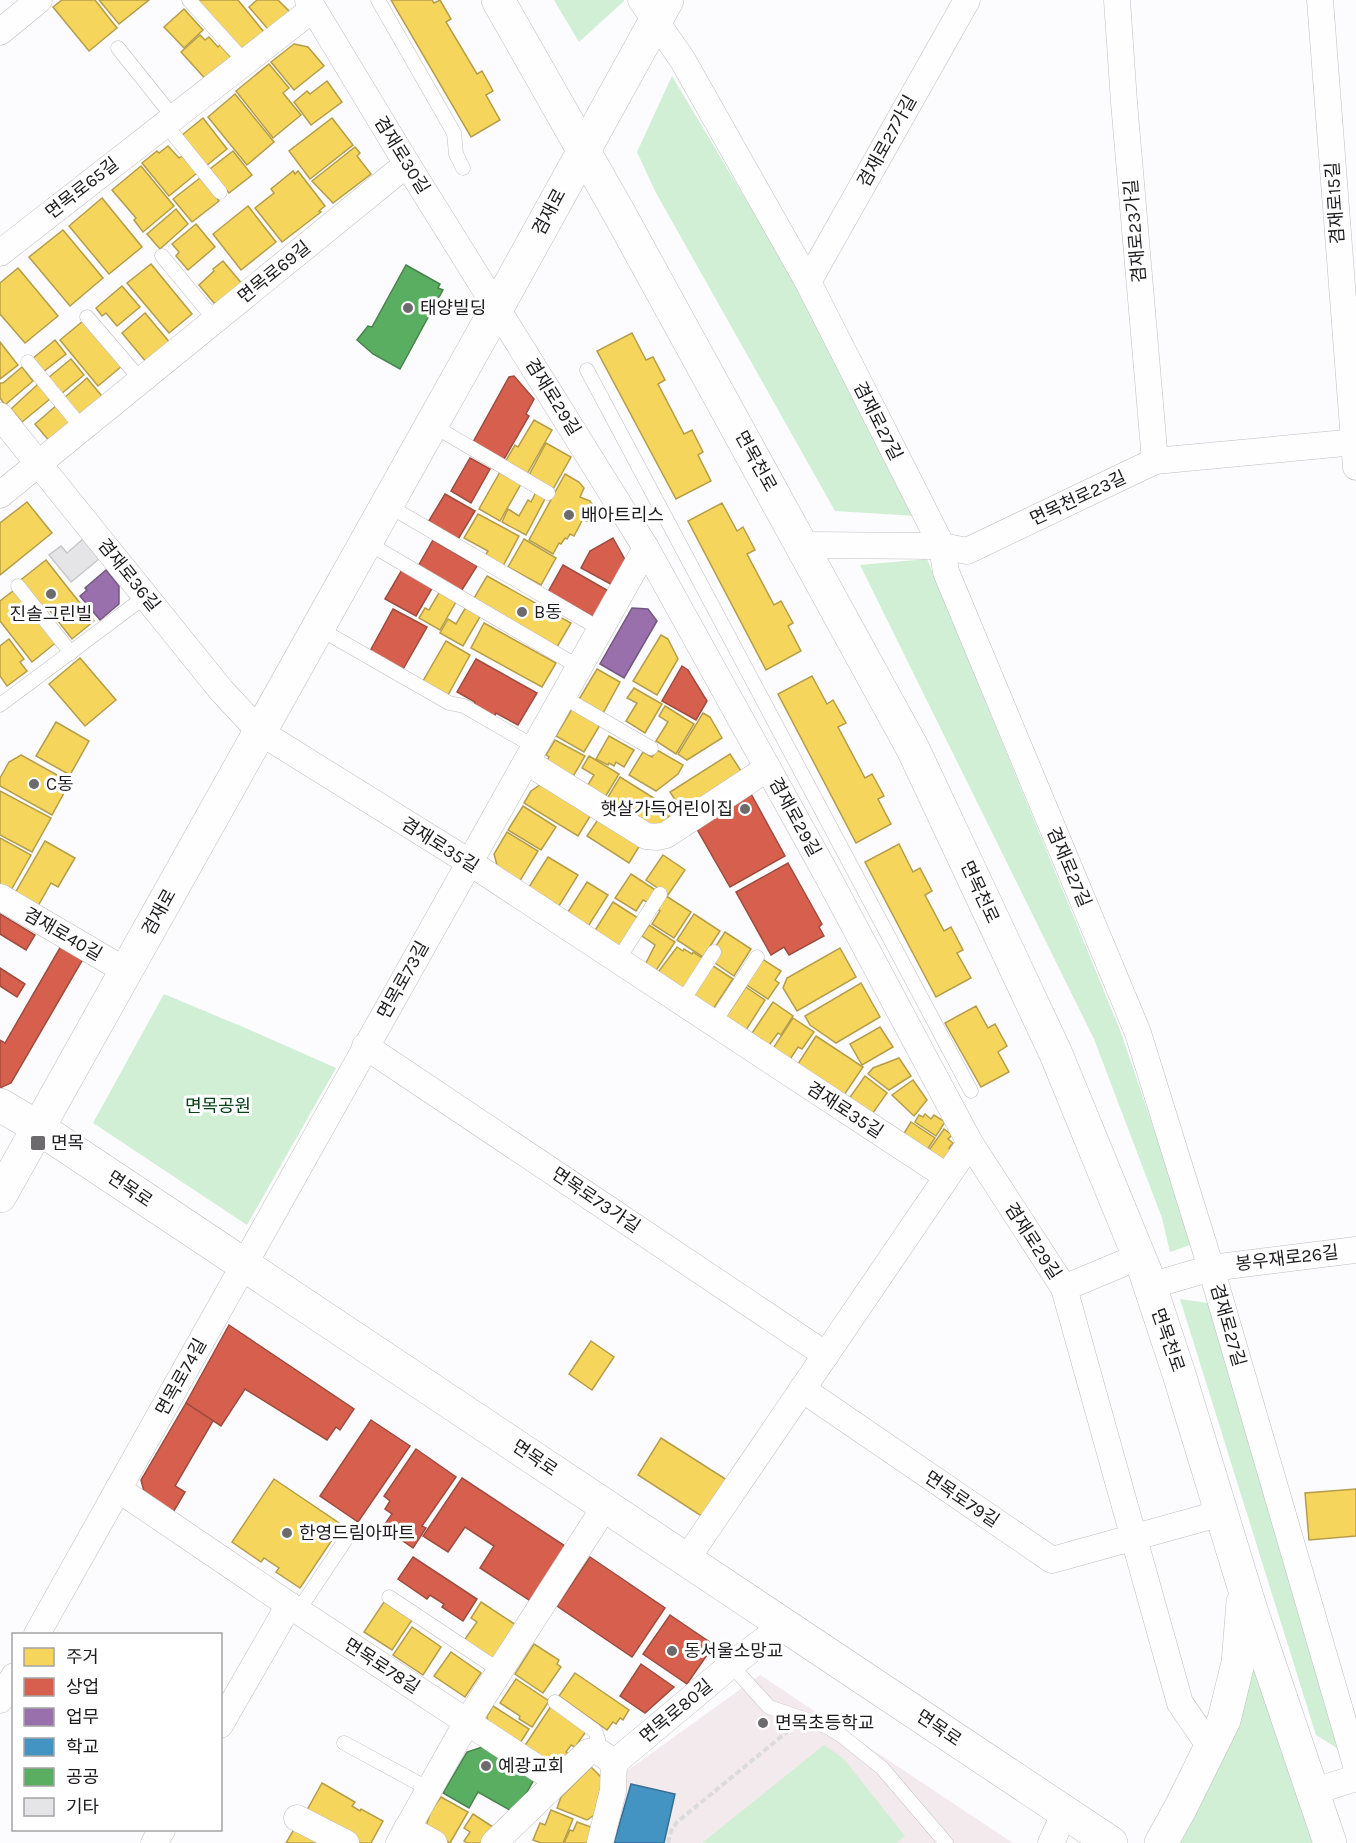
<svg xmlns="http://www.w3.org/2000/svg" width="1356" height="1843" font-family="Karla,'Noto Sans KR',sans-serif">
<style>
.education{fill:#f3eaed}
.green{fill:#d0efd4}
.homes{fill:#f6d55c;stroke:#b59e4a;stroke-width:1.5}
.shops{fill:#d6604d;stroke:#9f4c3f;stroke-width:1.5}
.offices{fill:#9970ab;stroke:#745781;stroke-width:1.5}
.schools{fill:#4393c3;stroke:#386f92;stroke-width:1.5}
.public{fill:#5aae61;stroke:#48824d;stroke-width:1.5}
.building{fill:#e5e4e6;stroke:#c7c6c8;stroke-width:1.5}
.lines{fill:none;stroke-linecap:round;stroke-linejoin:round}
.lane-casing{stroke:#bfbec0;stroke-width:15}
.street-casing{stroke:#bfbec0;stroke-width:27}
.secondary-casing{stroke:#bfbec0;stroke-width:34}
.path{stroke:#dbdbdc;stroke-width:4;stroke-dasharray:6 3;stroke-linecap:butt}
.lane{stroke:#fffeff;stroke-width:14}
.street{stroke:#fffeff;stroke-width:26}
.secondary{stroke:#fffeff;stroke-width:33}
.poi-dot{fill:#6c6a6d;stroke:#fff;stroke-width:2}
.labels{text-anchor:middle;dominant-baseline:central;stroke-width:6;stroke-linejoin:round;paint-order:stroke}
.street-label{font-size:18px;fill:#1e1c1f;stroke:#fff}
.poi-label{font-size:18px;fill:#1e1c1f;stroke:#fff;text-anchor:start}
.park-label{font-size:18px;fill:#034316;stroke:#fff}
</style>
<rect width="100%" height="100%" fill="#fcfbfd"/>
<!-- education -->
<polygon class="education" points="760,1675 1013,1843 608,1843 627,1771"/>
<!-- green -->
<g class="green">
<polygon points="554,0 624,0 624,1 579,42"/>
<polygon points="672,76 793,279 917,516 835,511 655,191 637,152"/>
<polygon points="927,559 1120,1030 1193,1244 1170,1252 1162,1218 1094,1039 860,565"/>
<polygon points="164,994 250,1030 336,1068 247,1225 93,1123"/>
<polygon points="1180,1299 1215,1304 1337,1748 1316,1735"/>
<polygon points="1244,1588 1330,1843 1160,1843 1211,1748"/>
<polygon points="824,1745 844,1759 905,1836 896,1843 702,1843"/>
</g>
<!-- homes -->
<g class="homes">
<polygon points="62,0 95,0 117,28 89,51 53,7"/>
<polygon points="99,0 149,0 119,24"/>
<polygon points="197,0 238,0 268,37 246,56"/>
<polygon points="257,0 278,0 289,11 286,24 273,35 249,7"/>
<polygon points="391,0 432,0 434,3 440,0 451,19 446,22 477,74 482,71 493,91 486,95 500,120 471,137"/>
<polygon points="184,9 203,30 184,48 164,27"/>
<polygon points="200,35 205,40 209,37 218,47 220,45 235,62 210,84 181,52"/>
<polygon points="294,44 308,47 324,66 294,90 271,62"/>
<polygon points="269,64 289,88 283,93 301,115 273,138 236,91"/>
<polygon points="327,81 342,102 311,125 294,102 307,91 310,94"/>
<polygon points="235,94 274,142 247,165 208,117"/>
<polygon points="203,118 227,149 206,166 182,135"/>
<polygon points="332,118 353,145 310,179 289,151"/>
<polygon points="168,146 179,158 182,156 197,173 169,196 142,163 157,151 159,153"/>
<polygon points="355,147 360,153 357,156 371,174 333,203 312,181"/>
<polygon points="233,151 252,175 229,193 210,169"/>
<polygon points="141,166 174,206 143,232 134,220 136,218 112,190"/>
<polygon points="293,171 295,174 298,171 325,206 319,211 321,212 282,242 255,208 274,193 271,189"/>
<polygon points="200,178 219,201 192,222 173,199"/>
<polygon points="102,198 142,247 109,274 69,226"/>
<polygon points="248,206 276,242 241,270 213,234"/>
<polygon points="176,209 188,224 160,249 147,234"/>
<polygon points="196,224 215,247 188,270 176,256 179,252 172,244"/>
<polygon points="63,230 103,278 70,306 29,257"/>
<polygon points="223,261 243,285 222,303 214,303 199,285 214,271 213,269"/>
<polygon points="151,264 192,314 169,333 127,283"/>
<polygon points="18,268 58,316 25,343 0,314 0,283"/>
<polygon points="122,286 140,307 117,326 106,313 102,316 96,308"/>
<polygon points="145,313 171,344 147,363 122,333"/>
<polygon points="83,321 122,366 98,386 60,340"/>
<polygon points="632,333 646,360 653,357 665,380 658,384 684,434 692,430 703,452 698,455 711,481 676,499 597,351"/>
<polygon points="55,340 66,354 43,372 32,359"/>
<polygon points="0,342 18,365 0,379"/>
<polygon points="71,359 84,375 61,394 48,378"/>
<polygon points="22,367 33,381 5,405 0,398 0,383 3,383"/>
<polygon points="87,378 105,400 82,419 64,398"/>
<polygon points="38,384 50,399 22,422 11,409"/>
<polygon points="57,405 73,424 51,443 35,424"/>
<polygon points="534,420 552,430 527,474 505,462 515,445 518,447"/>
<polygon points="546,443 571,457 552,491 528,477"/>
<polygon points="500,472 521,484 500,521 479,509"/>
<polygon points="565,474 579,482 584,488 580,497 590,501 597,511 590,523 583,519 574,536 570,534 567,539 565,538 561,544 559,543 553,554 529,540"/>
<polygon points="536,492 546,497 526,535 502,522 508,509 519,516 528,500 531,502"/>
<polygon points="27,502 52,533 0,575 0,523"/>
<polygon points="722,503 737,531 743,527 755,550 747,554 774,605 781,601 793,623 788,626 801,651 766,670 688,521"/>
<polygon points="478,514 519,536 503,566 485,556 488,551 464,538"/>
<polygon points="524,539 556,558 541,585 508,567"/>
<polygon points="46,560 94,621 72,639 47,607 41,611 18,582"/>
<polygon points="487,576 571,623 557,647 473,600"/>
<polygon points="17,588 58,641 32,662 0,621 0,601"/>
<polygon points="440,591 457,600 440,630 419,618 425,608 429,610"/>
<polygon points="466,607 481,615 463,646 440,633 448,619 456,624"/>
<polygon points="484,623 556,663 542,687 471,648"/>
<polygon points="661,635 668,639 678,659 657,695 633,681"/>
<polygon points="9,639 24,659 20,662 27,671 7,686 0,676 0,646"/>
<polygon points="446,641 470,655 448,695 423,681"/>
<polygon points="80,658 116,700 85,726 49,684"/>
<polygon points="597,669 620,682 602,715 578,701"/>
<polygon points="812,676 827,704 833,700 846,723 838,727 865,778 872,774 884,796 878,799 891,824 856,843 778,694"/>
<polygon points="634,688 662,704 645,733 626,721 637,703 627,698"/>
<polygon points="665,706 694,724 676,754 656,741 668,722 659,716"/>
<polygon points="572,709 600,725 584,752 556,736"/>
<polygon points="703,713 710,717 722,738 687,760 678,754"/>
<polygon points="56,722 89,741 70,775 36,756"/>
<polygon points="609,736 634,750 624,767 616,762 614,766 609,763 608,765 596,759"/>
<polygon points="555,740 585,756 571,780 544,766 549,757 546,755"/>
<polygon points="657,750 683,765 678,774 656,791 629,775 643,752 652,757"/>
<polygon points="730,754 743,774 683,812 670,792"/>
<polygon points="21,755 70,782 52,815 0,786 0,778 9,762"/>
<polygon points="589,756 619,774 604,799 586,788 594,775 582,768"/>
<polygon points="620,777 673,810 658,834 605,802"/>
<polygon points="543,783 592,813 578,836 524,803 531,791"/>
<polygon points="0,791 51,818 32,852 0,835"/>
<polygon points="523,806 556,827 541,850 508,830"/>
<polygon points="599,818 640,845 629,863 587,836"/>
<polygon points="507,832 538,851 518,884 499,872 494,854"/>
<polygon points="0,838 31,855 10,892 0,886"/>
<polygon points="45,841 75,858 58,887 51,883 38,906 15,893"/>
<polygon points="899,844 913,872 920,868 932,891 925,895 944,931 951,927 963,950 957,953 971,978 936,997 865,862"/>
<polygon points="663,855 685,870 668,895 646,880"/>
<polygon points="548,857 578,875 559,906 529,887"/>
<polygon points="631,874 657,891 649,903 643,900 636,911 615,898"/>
<polygon points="587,882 608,895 587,928 566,915"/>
<polygon points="663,894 691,912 674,938 652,924 660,911 654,907"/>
<polygon points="613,902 638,918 619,948 594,932"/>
<polygon points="694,914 720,931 703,957 677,940"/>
<polygon points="649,925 675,942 655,972 645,965 655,945 642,936"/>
<polygon points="725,932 751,949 734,976 712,961 714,949"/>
<polygon points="677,947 683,951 684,949 692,954 693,952 704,959 683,992 656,975"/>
<polygon points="840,948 856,977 797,1011 783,988 787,978"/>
<polygon points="759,957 781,971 775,980 779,983 768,999 742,982"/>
<polygon points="710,964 733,979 713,1009 690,994"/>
<polygon points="861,983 880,1017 836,1043 810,1025 805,1016"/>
<polygon points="746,987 765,1000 746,1030 726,1017"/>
<polygon points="773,1002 793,1016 781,1035 778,1033 767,1048 750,1036"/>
<polygon points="976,1006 988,1028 995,1024 1007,1046 998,1052 1009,1072 981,1087 945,1023"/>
<polygon points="793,1018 814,1032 802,1049 798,1047 789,1061 772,1050"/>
<polygon points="880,1027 893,1047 862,1065 850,1044"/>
<polygon points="816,1036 863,1067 842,1098 796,1067"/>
<polygon points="899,1058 911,1076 889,1090 868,1074 873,1068"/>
<polygon points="865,1076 887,1093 870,1117 848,1100"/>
<polygon points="913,1080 927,1100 914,1116 892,1095"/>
<polygon points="925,1114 931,1119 934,1115 945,1122 936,1136 915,1122 919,1115 923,1117"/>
<polygon points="911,1122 935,1138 923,1156 903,1135"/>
<polygon points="944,1129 952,1135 948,1139 953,1143 949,1148 954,1151 944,1165 927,1153"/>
<polygon points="591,1341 614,1357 592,1390 569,1374"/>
<polygon points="661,1438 727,1480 703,1517 638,1475"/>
<polygon points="274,1479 342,1525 300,1588 276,1572 279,1568 264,1558 261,1562 232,1542"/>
<polygon points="1356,1489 1356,1536 1309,1540 1305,1493"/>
<polygon points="384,1602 412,1620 392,1650 364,1632"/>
<polygon points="481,1602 519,1627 495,1663 463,1642 477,1622 471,1618"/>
<polygon points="412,1627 441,1647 423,1675 393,1655"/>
<polygon points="534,1644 559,1660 557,1664 561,1667 543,1693 515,1674"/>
<polygon points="451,1652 481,1673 465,1697 434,1676"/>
<polygon points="575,1673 629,1710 623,1720 620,1718 616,1724 613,1722 607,1730 559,1696"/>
<polygon points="516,1679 549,1701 532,1727 519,1719 520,1716 500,1703"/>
<polygon points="493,1706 529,1729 519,1745 488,1725 487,1716"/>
<polygon points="551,1706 587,1730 575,1747 571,1745 566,1752 570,1755 560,1771 524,1747"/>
<polygon points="591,1767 603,1779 594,1815 587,1820 557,1808 561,1797"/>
<polygon points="322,1783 355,1802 352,1806 360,1811 361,1809 383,1821 371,1843 360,1843 306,1812"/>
<polygon points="441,1797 468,1812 450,1843 425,1829 431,1811"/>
<polygon points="551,1810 573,1819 563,1843 541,1843 533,1840 540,1823 545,1825"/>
<polygon points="473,1814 496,1829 483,1843 467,1843 464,1841 470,1832 464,1828"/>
<polygon points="577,1822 599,1830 593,1843 564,1843 570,1830 573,1831"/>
<polygon points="297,1824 332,1843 286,1843"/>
</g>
<!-- shops -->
<g class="shops">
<polygon points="514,376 534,399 526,414 529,416 503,461 472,444 509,377"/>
<polygon points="470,458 490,469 471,503 451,491"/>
<polygon points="445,494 475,511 457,541 427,524"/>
<polygon points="613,538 628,565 616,587 581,568 590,551"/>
<polygon points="433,540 477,566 460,593 417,568"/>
<polygon points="563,565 612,593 597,619 548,592"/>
<polygon points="403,568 434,585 416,616 385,599"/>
<polygon points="393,609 427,627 402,671 369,653"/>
<polygon points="476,659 537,693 518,725 496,713 494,718 473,706 475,702 457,692"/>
<polygon points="682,666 688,670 707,701 696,720 662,701"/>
<polygon points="750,792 785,856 730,887 694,824"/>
<polygon points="788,863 822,924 819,927 824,936 789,955 784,947 771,955 736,892"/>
<polygon points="0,914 35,935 26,950 0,934"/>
<polygon points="61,946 83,959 11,1083 0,1088 0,1040 5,1043"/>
<polygon points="0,968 25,984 17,997 0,986"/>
<polygon points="229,1325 354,1409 340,1430 336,1427 327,1440 245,1389 221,1426 186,1403"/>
<polygon points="186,1403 213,1421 175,1486 185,1492 171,1516 146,1499 141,1480"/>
<polygon points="371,1420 410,1446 358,1522 320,1496"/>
<polygon points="416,1449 456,1477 422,1526 426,1528 413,1548 383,1527 392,1514 385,1509 390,1501 384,1496"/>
<polygon points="462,1478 568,1548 532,1602 480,1568 494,1546 465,1527 448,1552 423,1536"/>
<polygon points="413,1557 477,1599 463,1621 442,1607 444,1604 430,1595 427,1599 398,1579"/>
<polygon points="590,1557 665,1608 632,1657 557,1606"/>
<polygon points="670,1615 714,1645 687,1684 643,1654"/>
<polygon points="641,1664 674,1687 645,1713 620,1696"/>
</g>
<!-- offices -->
<g class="offices">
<polygon points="106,570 119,586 119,604 100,620 80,596 87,590 85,588"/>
<polygon points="632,608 648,609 657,621 624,678 600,664"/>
</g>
<!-- schools -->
<polygon class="schools" points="631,1784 675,1794 664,1843 614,1843"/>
<!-- public -->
<g class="public">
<polygon points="406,265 440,284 438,288 443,290 400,369 373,354 357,340 368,326 372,327"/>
<polygon points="482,1747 535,1778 515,1813 478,1792 469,1808 443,1793 467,1752"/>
</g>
<!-- building -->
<polygon class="building" points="83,539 99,559 71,582 49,555 61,546 67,553"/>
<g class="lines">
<!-- lane casing -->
<g class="lane-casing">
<g id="lane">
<polyline points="189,0 245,62"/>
<polyline points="378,0 454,133 456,154 463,168"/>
<polyline points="118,48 174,118"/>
<polyline points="165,124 220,192"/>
<polyline points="162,256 215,320"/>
<polyline points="87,317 141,380"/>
<polyline points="28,362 82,428"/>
<polyline points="587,370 971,1091"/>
<polyline points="432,425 548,493"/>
<polyline points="387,505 600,629"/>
<polyline points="366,542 579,667"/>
<polyline points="18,586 71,653"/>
<polyline points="318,628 449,703 464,706 535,747"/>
<polyline points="563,697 651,748"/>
<polyline points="0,705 146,596"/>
<polyline points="618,960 660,894"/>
<polyline points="682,1002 714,952"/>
<polyline points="714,1023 757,957"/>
<polyline points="389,1597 499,1670"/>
<polyline points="298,1611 346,1539"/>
<polyline points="731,1665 769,1707 828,1727 842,1736 882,1768 946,1843"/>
<polyline points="555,1702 595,1731 598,1739 598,1751"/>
<polyline points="344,1743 429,1789"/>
</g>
</g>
<!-- street casing -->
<g class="street-casing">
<g id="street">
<polyline points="308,0 407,164 646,548 828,877 970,1143 1064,1288 1180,1703 1211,1748"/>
<polyline points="641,0 682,59 808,282 942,546 946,572 1138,1033 1211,1268 1356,1765"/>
<polyline points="1117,0 1124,102 1155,461"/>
<polyline points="1320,0 1356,467"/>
<polyline points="0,32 39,0"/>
<polyline points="0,253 313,9"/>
<polyline points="808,282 967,0"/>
<polyline points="0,416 221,690 260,732 469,862 946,1176"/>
<polyline points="0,495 407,164"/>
<polyline points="803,545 942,546 967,551 1155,461 1356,442"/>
<polyline points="527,762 646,836 657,837 666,835 768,768"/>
<polyline points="0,897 126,971"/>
<polyline points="365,1046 826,1355"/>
<polyline points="1150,1286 1211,1268 1356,1250"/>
<polyline points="1064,1288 1138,1257"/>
<polyline points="802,1389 1052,1560 1222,1513"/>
<polyline points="118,1489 289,1605 557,1781"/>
<polyline points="686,1560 970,1143"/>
<polyline points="37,1634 646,548"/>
<polyline points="0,1700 14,1676"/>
<polyline points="220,1725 289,1605"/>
<polyline points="1312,1792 1356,1778"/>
<polyline points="297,1818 346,1843"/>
<polyline points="407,1828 434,1843"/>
<polyline points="154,1843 162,1830"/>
<polyline points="399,1843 467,1722 606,1505"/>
<path d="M494,1843L588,1752C598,1748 606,1757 614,1763L731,1665L784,1625"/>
<polyline points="600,1843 613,1791 614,1763"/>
<polyline points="1051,1843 1065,1812"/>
</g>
</g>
<!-- secondary casing -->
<g class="secondary-casing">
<g id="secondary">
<polyline points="498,0 619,213 913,749 1056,1054 1145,1271 1179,1374 1251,1610 1330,1843"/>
<polyline points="0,1105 39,1128 1111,1843"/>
<polyline points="0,1196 497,308 667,0"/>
<polyline points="1161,1843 1180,1809 1224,1720 1238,1663 1243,1602"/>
</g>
</g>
<!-- path -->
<polyline class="path" points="668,1843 671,1831 677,1822 787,1732"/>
<!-- lane -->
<use href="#lane" class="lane"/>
<!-- street -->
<use href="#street" class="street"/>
<!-- secondary -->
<use href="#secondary" class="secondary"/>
</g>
<!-- markers -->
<g class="poi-dot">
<circle cx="408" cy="308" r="6"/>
<circle cx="569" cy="515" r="6"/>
<circle cx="51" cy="594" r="6"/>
<circle cx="522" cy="612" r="6"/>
<circle cx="34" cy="784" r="6"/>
<circle cx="745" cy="809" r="6"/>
<rect x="30" y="1135" width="16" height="16" rx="3"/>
<circle cx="287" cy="1533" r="6"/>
<circle cx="672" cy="1651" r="6"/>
<circle cx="763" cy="1723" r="6"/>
<circle cx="486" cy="1766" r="6"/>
</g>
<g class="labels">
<!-- street labels -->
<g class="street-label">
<text transform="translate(887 141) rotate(-61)">겸재로27가길</text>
<text transform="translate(402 155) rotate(58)">겸재로30길</text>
<text transform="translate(82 188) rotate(-38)">면목로65길</text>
<text transform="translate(1335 203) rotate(-94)">겸재로15길</text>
<text transform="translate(549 212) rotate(-62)">겸재로</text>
<text transform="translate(1135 231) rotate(-95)">겸재로23가길</text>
<text transform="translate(274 272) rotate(-39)">면목로69길</text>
<text transform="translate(553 397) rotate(58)">겸재로29길</text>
<text transform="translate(878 421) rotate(63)">겸재로27길</text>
<text transform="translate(756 461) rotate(61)">면목천로</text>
<text transform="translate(1078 498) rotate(-25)">면목천로23길</text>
<text transform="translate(129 575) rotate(51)">겸재로36길</text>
<text transform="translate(795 817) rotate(61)">겸재로29길</text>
<text transform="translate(440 845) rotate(32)">겸재로35길</text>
<text transform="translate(1069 867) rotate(67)">겸재로27길</text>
<text transform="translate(980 892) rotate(65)">면목천로</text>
<text transform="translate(159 912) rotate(-61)">겸재로</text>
<text transform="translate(63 934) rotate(30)">겸재로40길</text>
<text transform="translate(403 980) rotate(-61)">면목로73길</text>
<text transform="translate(845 1110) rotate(33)">겸재로35길</text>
<text transform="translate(130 1189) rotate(34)">면목로</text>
<text transform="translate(596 1200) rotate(34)">면목로73가길</text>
<text transform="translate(1033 1241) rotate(57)">겸재로29길</text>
<text transform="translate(1287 1258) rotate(-7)">봉우재로26길</text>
<text transform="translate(1228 1325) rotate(74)">겸재로27길</text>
<text transform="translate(1168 1340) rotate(71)">면목천로</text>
<text transform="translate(181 1377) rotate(-61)">면목로74길</text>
<text transform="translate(535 1458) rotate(34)">면목로</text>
<text transform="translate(962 1499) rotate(34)">면목로79길</text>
<text transform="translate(382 1666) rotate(33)">면목로78길</text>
<text transform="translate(676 1711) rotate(-40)">면목로80길</text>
<text transform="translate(939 1728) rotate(34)">면목로</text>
</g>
<!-- poi labels -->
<g class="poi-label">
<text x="420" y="308">태양빌딩</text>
<text x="581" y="515">배아트리스</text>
<text x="534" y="612">B동</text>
<text x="51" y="614" text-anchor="middle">진솔그린빌</text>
<text x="46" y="784">C동</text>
<text x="733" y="809" text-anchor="end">햇살가득어린이집</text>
<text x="51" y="1143">면목</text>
<text x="299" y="1533">한영드림아파트</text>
<text x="684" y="1651">동서울소망교</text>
<text x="775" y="1723">면목초등학교</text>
<text x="498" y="1766">예광교회</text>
</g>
<!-- park labels -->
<g class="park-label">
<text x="218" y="1106">면목공원</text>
</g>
</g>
<!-- legend -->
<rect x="12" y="1633" width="210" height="198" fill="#ffffff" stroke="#a5a4a5" stroke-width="1.5"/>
<rect x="24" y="1648" width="30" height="18" fill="#f6d55c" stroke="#a5a4a5" stroke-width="1.5"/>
<text x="66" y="1663" font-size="18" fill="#1e1c1f">주거</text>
<rect x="24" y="1678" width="30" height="18" fill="#d6604d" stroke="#a5a4a5" stroke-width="1.5"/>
<text x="66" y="1693" font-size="18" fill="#1e1c1f">상업</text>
<rect x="24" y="1708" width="30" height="18" fill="#9970ab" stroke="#a5a4a5" stroke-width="1.5"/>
<text x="66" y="1723" font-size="18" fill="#1e1c1f">업무</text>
<rect x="24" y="1738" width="30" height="18" fill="#4393c3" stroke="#a5a4a5" stroke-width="1.5"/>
<text x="66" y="1753" font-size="18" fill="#1e1c1f">학교</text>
<rect x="24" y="1768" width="30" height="18" fill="#5aae61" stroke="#a5a4a5" stroke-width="1.5"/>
<text x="66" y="1783" font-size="18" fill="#1e1c1f">공공</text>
<rect x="24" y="1798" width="30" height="18" fill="#e5e4e6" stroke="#a5a4a5" stroke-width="1.5"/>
<text x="66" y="1813" font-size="18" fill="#1e1c1f">기타</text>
</svg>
